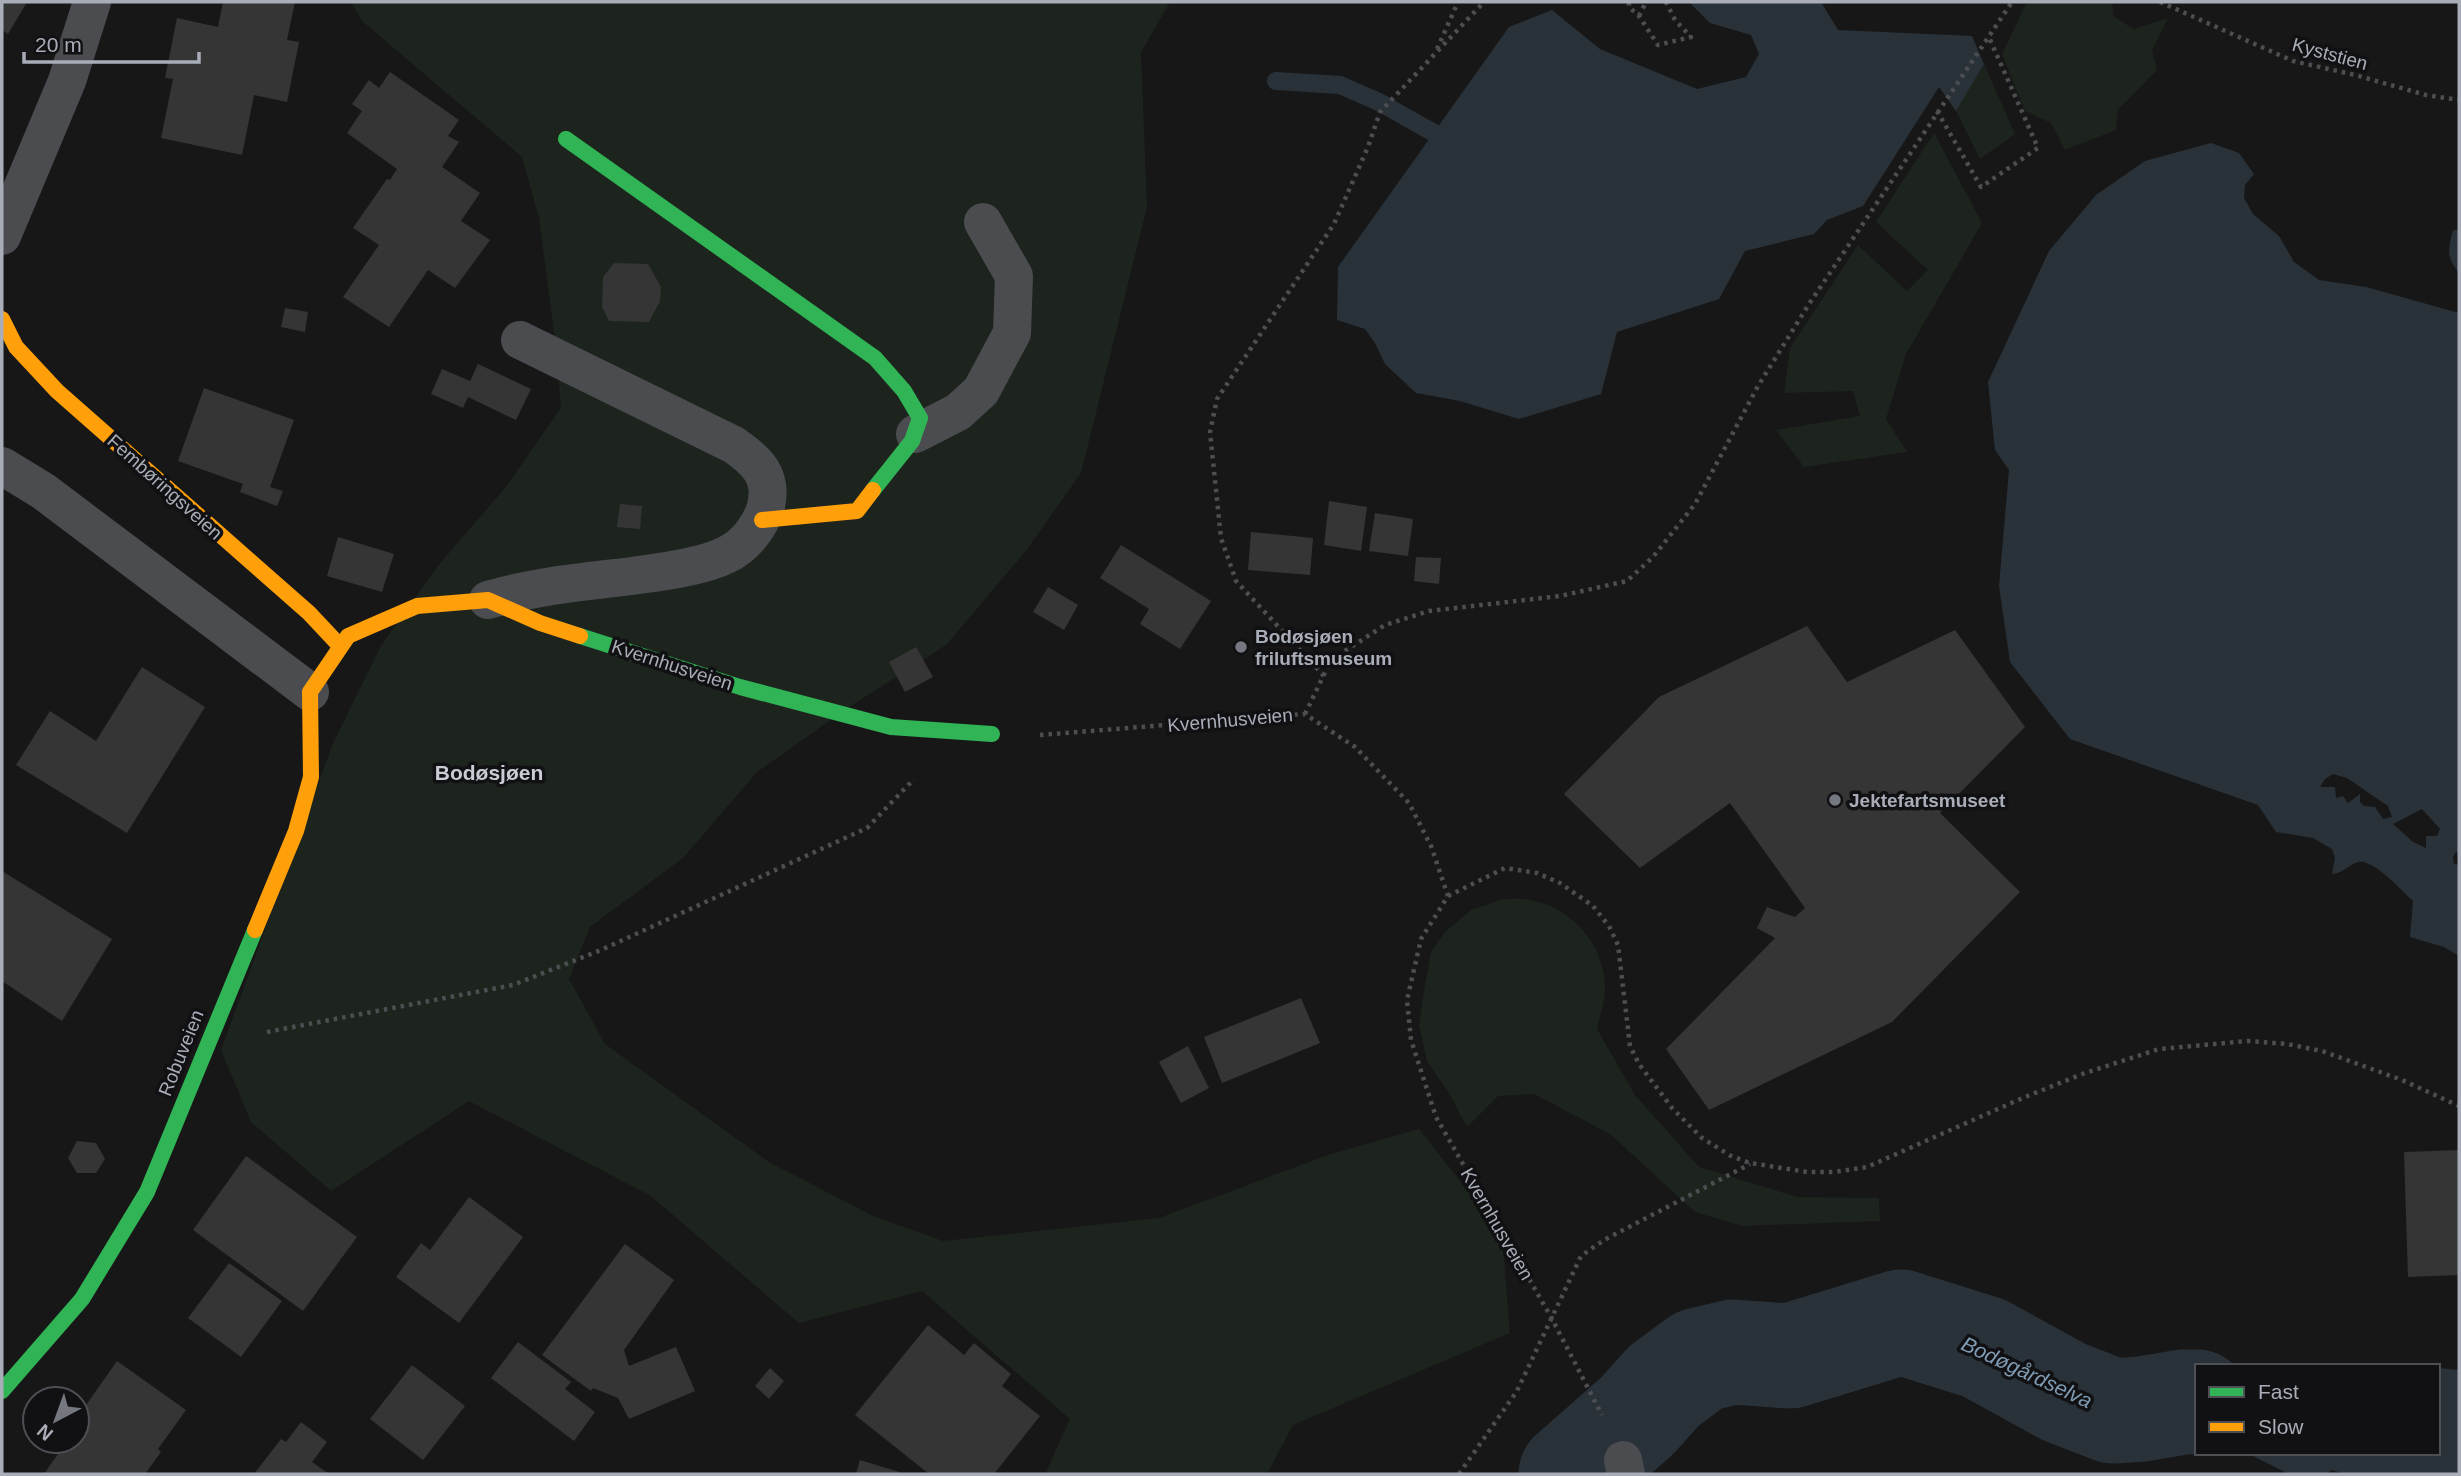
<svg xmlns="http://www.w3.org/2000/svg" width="2461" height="1476" font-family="Arial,sans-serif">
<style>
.green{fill:#1d241e}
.water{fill:#2a3239;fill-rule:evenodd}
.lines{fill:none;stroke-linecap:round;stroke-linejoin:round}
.stream{stroke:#2a3239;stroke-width:18}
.river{stroke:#2a3239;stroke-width:105}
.building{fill:#353536}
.path{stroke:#4d4e52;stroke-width:4.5;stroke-dasharray:3.5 5;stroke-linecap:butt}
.street{stroke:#4b4c50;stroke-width:38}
.fast{stroke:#30b455;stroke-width:16}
.slow{stroke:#ff9f0a;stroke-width:16}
.poi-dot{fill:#757880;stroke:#111113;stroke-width:2.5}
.labels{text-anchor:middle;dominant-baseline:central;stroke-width:7;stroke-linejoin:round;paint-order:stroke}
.street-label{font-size:19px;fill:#a8adb8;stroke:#111113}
.poi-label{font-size:19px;font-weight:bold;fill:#a8adb8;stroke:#111113;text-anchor:start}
.neighbourhood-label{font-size:21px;font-weight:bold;fill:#c9ccd4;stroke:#111113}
.water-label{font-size:21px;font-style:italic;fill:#7f9bb3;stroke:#111113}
</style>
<rect width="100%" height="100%" fill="#171717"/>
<!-- green -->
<g class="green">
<polygon points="351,2 1170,2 1141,52 1147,207 1081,473 1025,552 946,645 846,709 757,772 683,858 590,927 569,979 605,1044 769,1162 873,1216 943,1241 1159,1218 1328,1155 1419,1129 1502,1234 1510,1333 1293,1425 1267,1474 1045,1474 1070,1419 922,1291 799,1323 651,1196 469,1101 331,1191 251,1122 221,1050 333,743 381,646 437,567 505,488 561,408 556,347 539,218 522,157 362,21"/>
<polygon points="2027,2 2112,2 2114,17 2134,29 2168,18 2152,50 2157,70 2118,110 2116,130 2065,150 2051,123 2025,111 2002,54"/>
<polygon points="1984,64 2015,134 1980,159 1956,111"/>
<polygon points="1934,133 1982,223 1906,354 1886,419 1907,452 1804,467 1776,430 1860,416 1853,391 1784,393 1790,348 1858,245 1907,291 1928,270 1876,222"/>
<path d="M1503,899C1512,899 1521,898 1530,900C1573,907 1607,948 1605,992C1604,1004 1599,1017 1597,1029L1635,1095L1699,1167L1797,1197L1879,1198L1880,1221L1742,1226L1695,1212L1610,1134L1534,1094L1498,1096L1467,1127L1449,1093L1427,1061L1419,1025L1425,985L1431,952L1445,932L1471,910Z"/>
</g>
<!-- water -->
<g class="water">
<polygon points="1689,2 1821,2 1838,30 1972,36 1984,64 1956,111 1939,87 1863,206 1827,220 1814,234 1745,251 1719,299 1617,332 1601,394 1519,419 1460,401 1416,393 1385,364 1375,343 1365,329 1337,320 1338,267 1509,27 1552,10 1600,49 1697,89 1746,77 1759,54 1751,35 1710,23"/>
<path d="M2211,143L2239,153L2254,174L2245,185L2244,198L2253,214L2279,236L2294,262L2319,280L2366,287L2459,313V854L2456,852L2453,857L2454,864L2459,865V956L2444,947L2410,937L2413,901C2402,891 2373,858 2358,862C2348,865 2344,873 2332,874L2335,858L2332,849L2313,838L2276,832L2258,805L2070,739L2010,662L1999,586L2009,470L1995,450L1988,382L2049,251L2096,195L2145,161ZM2333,774L2347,778L2388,806L2392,817L2383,819L2375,807L2364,806L2360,802V794L2348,803L2343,796L2336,798L2335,787H2320L2325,779ZM2422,809L2440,829L2437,836H2426V848L2413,842L2393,824Z"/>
<path d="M2453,230H2459V273C2446,257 2448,249 2453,230Z"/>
<polygon points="2438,1368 2459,1370 2459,1474 2346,1474 2331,1470 2328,1474 2289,1474 2247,1453 2438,1453"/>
</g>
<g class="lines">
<!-- stream -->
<polyline class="stream" points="1276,81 1340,85 1379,102 1434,133"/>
<!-- river -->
<polyline class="river" points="1571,1474 1637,1416 1664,1386 1699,1360 1733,1352 1790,1356 1901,1322 1984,1348 2064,1392 2113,1411 2142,1409 2183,1402 2197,1402"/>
</g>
<!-- building -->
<g class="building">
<polygon points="2,2 27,2 8,34 2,30"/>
<polygon points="223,2 295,2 287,40 299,42 287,102 254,95 242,155 161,138 173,79 165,78 177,18 218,27"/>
<polygon points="390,72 459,120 448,136 459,142 442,167 480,193 461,221 490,240 455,288 428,270 389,327 343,297 379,245 353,228 387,179 390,180 397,169 347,133 362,111 352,104 369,80 379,88"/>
<polygon points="614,263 648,264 661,287 660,301 649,322 609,321 602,307 603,277"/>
<polygon points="285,308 308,312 305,332 281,327"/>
<polygon points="478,364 531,389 516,420 468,397 463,408 431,394 442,369 470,381"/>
<polygon points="204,388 294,420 270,487 283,491 277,506 240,492 243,484 178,461"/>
<polygon points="1329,501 1367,507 1361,551 1324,545"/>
<polygon points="620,504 642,506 640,529 617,527"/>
<polygon points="1375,513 1413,519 1408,556 1369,551"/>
<polygon points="1251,532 1313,538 1310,575 1248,570"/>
<polygon points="338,537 394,554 382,592 327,576"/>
<polygon points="1121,545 1211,601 1180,649 1140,624 1149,609 1100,578"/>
<polygon points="1416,557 1441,558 1439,584 1414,581"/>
<polygon points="1048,587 1078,605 1064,630 1033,612"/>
<polygon points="1807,626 1847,682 1955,630 2025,727 1940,813 2020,892 1892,1022 1709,1110 1666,1049 1775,938 1757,928 1767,907 1795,917 1805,908 1730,803 1640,868 1564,794 1659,697"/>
<polygon points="916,647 933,677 905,692 889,662"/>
<polygon points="142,667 205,707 127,833 16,765 50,711 96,741"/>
<polygon points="2,871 112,939 62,1021 2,981"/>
<polygon points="1301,998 1320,1043 1222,1083 1204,1037"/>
<polygon points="1188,1046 1209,1088 1181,1103 1159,1062"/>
<polygon points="77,1141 96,1143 105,1159 96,1173 77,1173 68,1158"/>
<polygon points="2459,1150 2459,1275 2408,1277 2404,1152"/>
<polygon points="246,1156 357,1237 303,1311 193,1230"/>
<polygon points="469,1197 523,1237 459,1323 396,1277 421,1243 430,1250"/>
<polygon points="625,1244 674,1280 624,1350 629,1366 676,1347 695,1391 629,1419 618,1398 593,1388 591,1391 542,1355"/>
<polygon points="229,1263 282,1301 241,1357 188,1318"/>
<polygon points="928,1325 964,1355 974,1343 1011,1374 1002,1386 1040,1416 994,1474 929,1474 855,1415"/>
<polygon points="518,1342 571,1382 565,1389 595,1412 574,1441 491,1378"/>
<polygon points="117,1361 186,1410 158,1449 161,1452 145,1474 44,1474 67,1441 77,1441 77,1418"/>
<polygon points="412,1365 465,1406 423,1460 370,1419"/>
<polygon points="770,1368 784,1381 769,1399 755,1386"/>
<polygon points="301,1422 327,1442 312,1462 329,1474 254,1474 281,1439 286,1442"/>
<polygon points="860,1460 906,1474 856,1474"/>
</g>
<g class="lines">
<!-- path -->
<g class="path">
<polyline points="1629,2 1629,7 1639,16 1658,45 1691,37 1675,20 1666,2"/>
<polyline points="2160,2 2293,61 2355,75 2426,95 2459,100"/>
<polyline points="1639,16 1646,2"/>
<polyline points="1437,49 1458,2"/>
<polyline points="1937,111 1981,187 2038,148 1988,35"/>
<polyline points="1324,676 1236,581 1221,538 1210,432 1217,399 1334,224 1368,147 1380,112 1484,2"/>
<polyline points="1305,714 1331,660 1385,625 1429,611 1560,596 1627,581 1653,557 1695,504 1758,386 1809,304 2012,2"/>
<polyline points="1040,735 1305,714 1355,747 1409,803 1431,846 1448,896 1421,939 1407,1000 1411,1040 1436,1117 1551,1317 1602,1415"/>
<polyline points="1448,896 1505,868 1537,873 1560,883 1593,906 1609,926 1618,945 1630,1046 1639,1064 1672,1108 1702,1138 1731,1156 1750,1163 1807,1172 1834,1172 1867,1167 2025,1097 2085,1073 2159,1049 2248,1041 2287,1044 2322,1051 2402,1080 2459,1106"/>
<polyline points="267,1032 513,985 601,950 867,828 914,779"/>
<polyline points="1459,1474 1517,1391 1581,1256 1604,1240 1750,1164"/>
</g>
<!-- street -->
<g class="street">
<polyline points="2,236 67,81 92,2"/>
<polyline points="915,434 958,412 981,391 1012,333 1014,276 983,222"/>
<polyline points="2,466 43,491 310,692"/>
<path d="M488,600C535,586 583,582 632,576C659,572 702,567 726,555C745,546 761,526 766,506C773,476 757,461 734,445L520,340"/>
<polyline points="1623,1460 1626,1474"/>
</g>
<!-- fast -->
<g class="fast">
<polyline points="566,139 875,358 904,391 920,418 912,441 873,490"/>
<polyline points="580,636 740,687 891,727 992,734"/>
<polyline points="2,1391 82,1299 147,1192 255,930"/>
</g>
<!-- slow -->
<g class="slow">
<polyline points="2,319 16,347 57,391 309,613 340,646"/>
<polyline points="762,520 857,511 873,490"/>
<polyline points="255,930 296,831 311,777 310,692 348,636 417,606 488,600 540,623 580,636"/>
</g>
</g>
<!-- markers -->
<g class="poi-dot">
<circle cx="1241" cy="647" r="7"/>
<circle cx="1835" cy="800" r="7"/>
</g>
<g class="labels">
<!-- street labels -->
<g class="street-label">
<text transform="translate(2330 54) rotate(15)">Kyststien</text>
<text transform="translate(165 487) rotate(42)">Fembøringsveien</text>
<text transform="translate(672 665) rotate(18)">Kvernhusveien</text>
<text transform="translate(1230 720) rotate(-5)">Kvernhusveien</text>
<text transform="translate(181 1053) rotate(-68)">Robuveien</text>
<text transform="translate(1497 1224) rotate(60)">Kvernhusveien</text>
</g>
<!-- poi labels -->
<g class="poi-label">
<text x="1255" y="636">Bodøsjøen<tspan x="1255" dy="22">friluftsmuseum</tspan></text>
<text x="1849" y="800">Jektefartsmuseet</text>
</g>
<!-- neighbourhood labels -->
<g class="neighbourhood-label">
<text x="489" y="772">Bodøsjøen</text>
</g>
<!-- water labels -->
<g class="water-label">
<text transform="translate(2027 1372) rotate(25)">Bodøgårdselva</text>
</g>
</g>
<!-- border -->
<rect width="2461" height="1476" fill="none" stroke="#a8adb8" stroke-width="7"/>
<!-- legend -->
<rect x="2195" y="1364" width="245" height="91" fill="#111113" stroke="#4d4f55" stroke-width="2"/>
<rect x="2209" y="1387" width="35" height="10" fill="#30b455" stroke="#4d4f55" stroke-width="2"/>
<text x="2258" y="1399" font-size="21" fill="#a8adb8">Fast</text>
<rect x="2209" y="1422" width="35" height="10" fill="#ff9f0a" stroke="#4d4f55" stroke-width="2"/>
<text x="2258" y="1434" font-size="21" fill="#a8adb8">Slow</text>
<!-- north arrow -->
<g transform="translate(56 1420) rotate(221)"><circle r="33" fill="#111113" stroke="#4d4f55" stroke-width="2"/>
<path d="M0-5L12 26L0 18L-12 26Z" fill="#757880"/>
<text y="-10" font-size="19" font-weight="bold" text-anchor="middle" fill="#a8adb8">N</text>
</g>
<!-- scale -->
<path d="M24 52v10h175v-10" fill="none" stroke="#a8adb8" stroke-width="3.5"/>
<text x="35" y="52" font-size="21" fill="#a8adb8" stroke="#111113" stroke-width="5" paint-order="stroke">20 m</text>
</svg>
